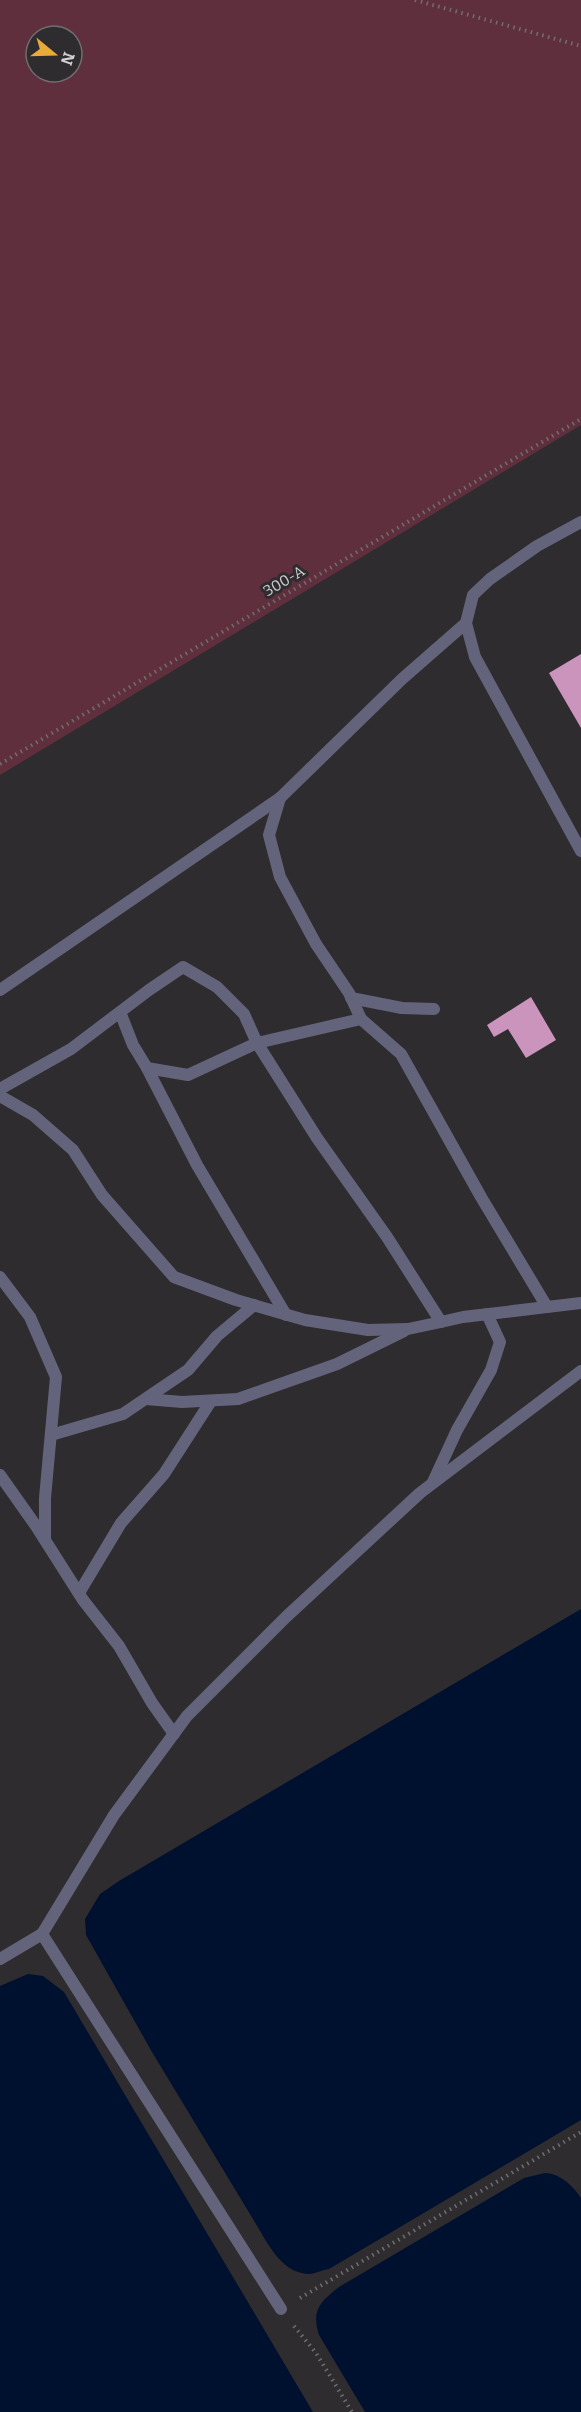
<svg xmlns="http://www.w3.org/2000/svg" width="581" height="2412" font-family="Bitter,serif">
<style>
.green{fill:#5f2f3e;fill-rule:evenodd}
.water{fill:#00102f}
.building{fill:#cb94bd}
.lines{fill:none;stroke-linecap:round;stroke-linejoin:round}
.path{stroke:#6f6e70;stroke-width:4;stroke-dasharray:1.5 4.5;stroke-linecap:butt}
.lane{stroke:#63647c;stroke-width:12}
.labels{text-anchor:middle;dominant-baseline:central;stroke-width:6;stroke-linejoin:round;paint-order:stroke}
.street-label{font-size:15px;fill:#d2d1d2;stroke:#2e2c2f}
</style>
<rect width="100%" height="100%" fill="#2e2c2f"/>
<!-- green -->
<path class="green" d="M0,0H581V425L0,775ZM36,36H72V72H36Z"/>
<!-- water -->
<g class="water">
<path d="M581,1609V2120L329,2269C323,2270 316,2273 310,2274C284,2274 270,2248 259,2229L152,2052L86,1935L85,1919L100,1894L119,1881Z"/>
<polygon points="28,1974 43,1976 64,1992 313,2412 0,2412 0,1986"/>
<path d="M545,2173C561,2174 572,2185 581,2198V2412H365L319,2335C311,2310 320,2302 339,2287L524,2178Z"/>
</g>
<!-- building -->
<g class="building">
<polygon points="581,654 581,728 549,673"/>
<polygon points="531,997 556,1040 526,1058 508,1029 494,1037 487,1025"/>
</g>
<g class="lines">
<!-- path -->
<g class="path">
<polyline points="415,0 581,46"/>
<polyline points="0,764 581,419"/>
<polyline points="300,2298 581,2132"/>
<polyline points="294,2326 316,2353 352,2412"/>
</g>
<!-- lane -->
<g class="lane">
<polyline points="581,522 537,546 490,579 473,595 466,623 475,657 581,851"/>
<polyline points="0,990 280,798"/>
<polyline points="351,998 402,1008 434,1009"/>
<polyline points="361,1019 401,1054 481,1197 547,1307"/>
<polyline points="147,1068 197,1165 286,1315"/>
<polyline points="0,1089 71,1049 149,990 183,967 217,987 244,1014 257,1043 188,1075 147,1068 133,1045 120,1012"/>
<polyline points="0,1096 33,1115 73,1150 102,1195 174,1277 236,1300 305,1320 368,1330 408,1329 441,1322 387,1237 317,1138 257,1043 361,1019 349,993 316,944 280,877 269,835 280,798 402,679 466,623"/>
<polyline points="0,1277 30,1317 56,1377 45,1498 45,1539"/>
<polyline points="441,1322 463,1317 581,1303"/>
<polyline points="146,1399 182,1402 238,1399 337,1364 404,1331"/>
<polyline points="51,1435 123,1414 188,1370 217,1336 254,1305"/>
<polyline points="0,1475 36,1526 83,1600 119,1646 152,1703 174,1734"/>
<polyline points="433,1482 457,1430 491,1370 500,1342 487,1314"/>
<polyline points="79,1593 121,1523 164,1474 211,1401"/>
<polyline points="42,1934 114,1815 187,1716 286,1617 420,1493 581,1371"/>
<polyline points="0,1959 42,1934 281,2309"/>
</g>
</g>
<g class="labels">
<!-- street labels -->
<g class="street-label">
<text transform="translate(284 581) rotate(-31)">300-A</text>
</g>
</g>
<!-- north arrow -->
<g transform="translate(54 54) rotate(109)"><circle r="28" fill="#2e2c2f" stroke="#706e70" stroke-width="1.5"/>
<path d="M0-4.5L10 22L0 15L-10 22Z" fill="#e8ab37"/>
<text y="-9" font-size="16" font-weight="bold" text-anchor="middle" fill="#d2d1d2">N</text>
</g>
</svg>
